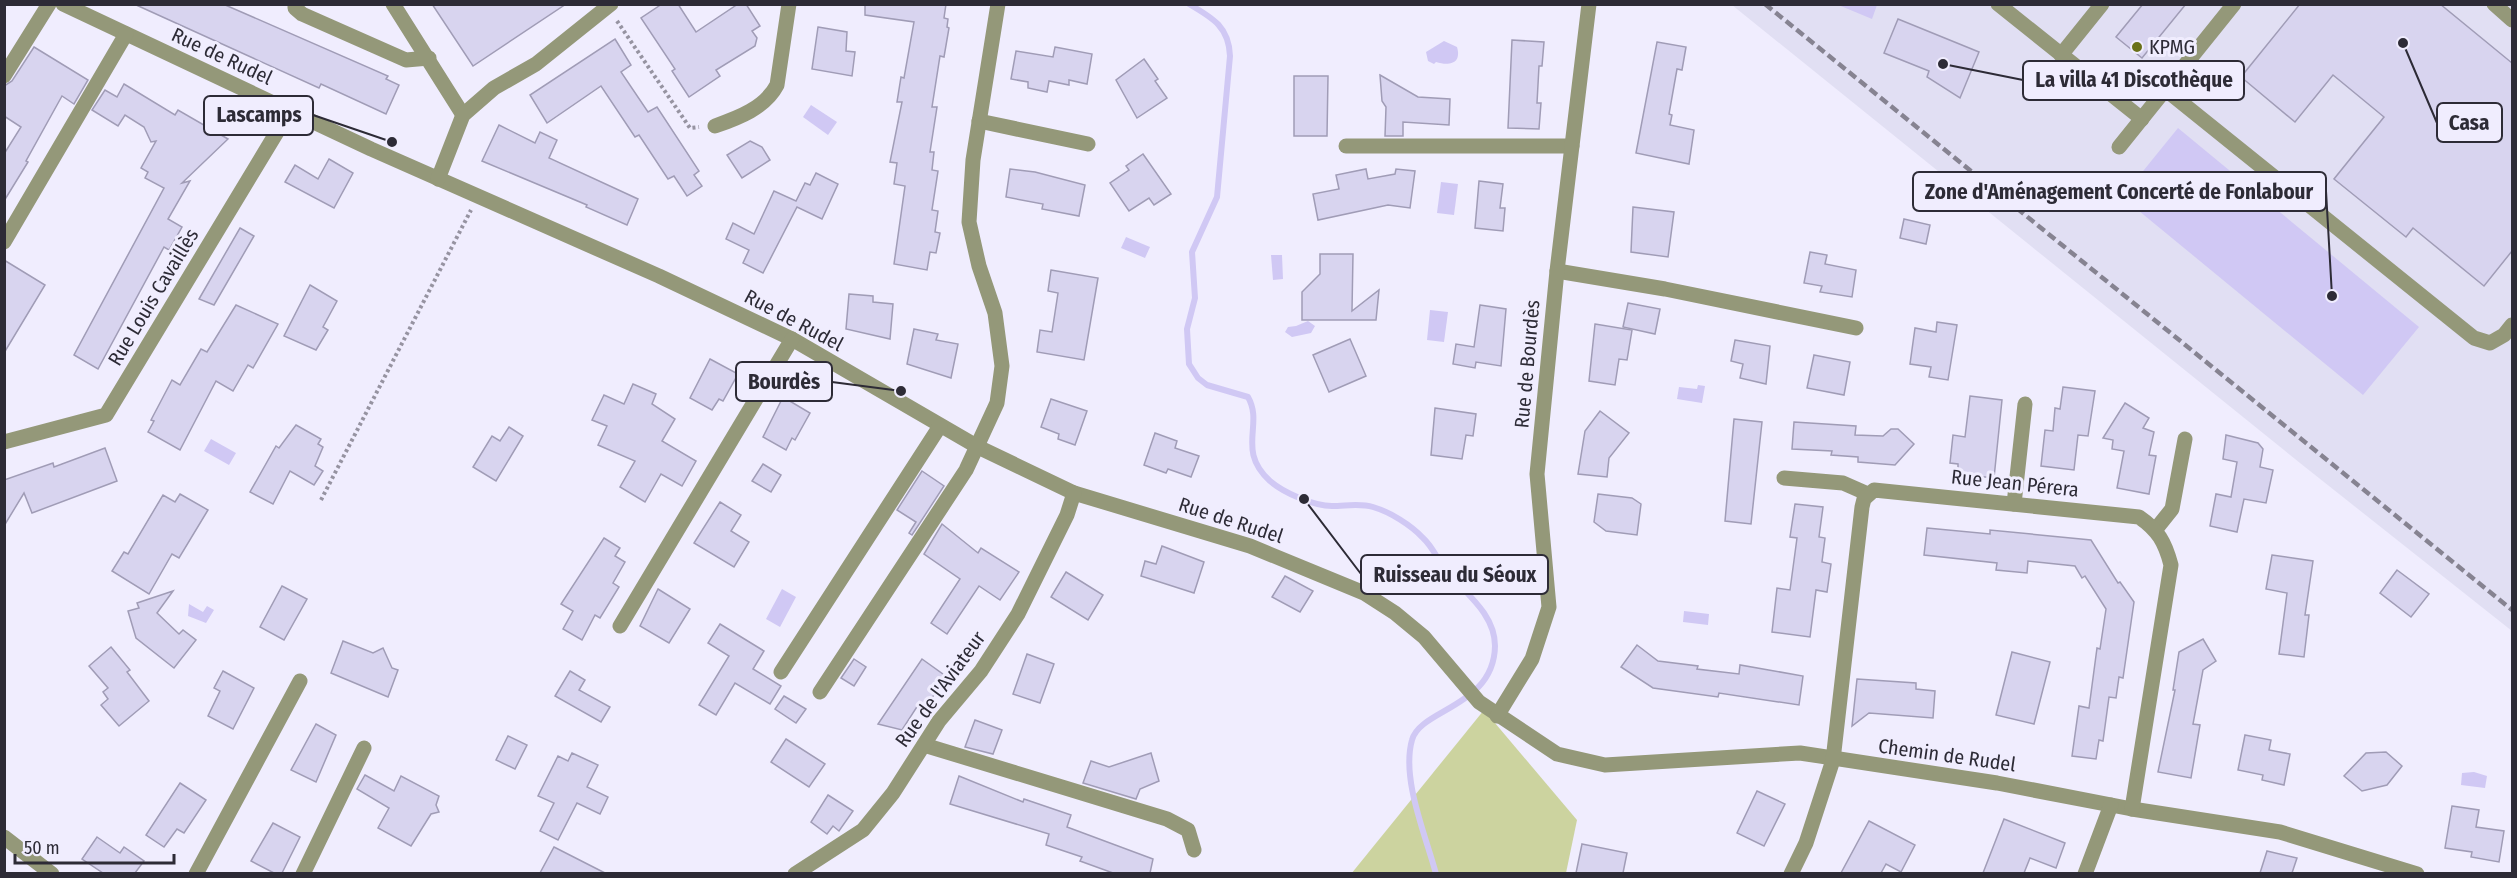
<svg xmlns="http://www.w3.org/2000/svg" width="2517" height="878" font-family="'Fira Sans Condensed',sans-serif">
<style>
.built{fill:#e1dff3}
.green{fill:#ccd39f}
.water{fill:#d0c8f4}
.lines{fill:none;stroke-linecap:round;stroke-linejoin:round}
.stream{stroke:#d0c8f4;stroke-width:6}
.building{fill:#d8d4ef;stroke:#a09cb6;stroke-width:1.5}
.path{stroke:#9693a1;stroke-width:4;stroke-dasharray:3 3;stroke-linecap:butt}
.minor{stroke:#949879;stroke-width:15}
.rail{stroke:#868391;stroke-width:4.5;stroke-dasharray:9 4.5;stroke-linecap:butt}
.poi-dot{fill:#6a7119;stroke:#f0edfe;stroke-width:2}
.labels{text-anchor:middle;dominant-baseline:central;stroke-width:6;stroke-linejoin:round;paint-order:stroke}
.poi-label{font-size:20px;fill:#2d2b36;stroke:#f0edfe;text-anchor:start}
.street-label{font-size:20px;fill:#2d2b36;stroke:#f0edfe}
.leader{fill:none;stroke:#2d2b36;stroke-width:2}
.callout-dot{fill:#2d2b36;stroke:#f0edfe;stroke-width:2}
.callout{fill:#f0edfe;stroke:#2d2b36;stroke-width:2}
.callout-label{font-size:21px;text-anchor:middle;font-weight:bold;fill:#2d2b36}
</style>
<rect width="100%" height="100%" fill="#f0edfe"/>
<!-- built -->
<polygon class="built" points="1732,5 2512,5 2512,631 2305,467"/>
<!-- green -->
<polygon class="green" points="1484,710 1577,820 1566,873 1351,874"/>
<!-- water -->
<g class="water">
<polygon points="1836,4 1877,4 1877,5 1872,19"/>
<path d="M1444,41L1457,47C1462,64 1449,66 1436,62L1434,64L1428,61L1426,52Z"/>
<polygon points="811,105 837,122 828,135 803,117"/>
<polygon points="2178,128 2419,327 2363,395 2122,197"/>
<polygon points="1441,182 1458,184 1454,215 1437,213"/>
<polygon points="1126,237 1150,247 1145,258 1121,248"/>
<polygon points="1271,255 1282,255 1283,279 1273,280"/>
<polygon points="1430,310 1448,312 1444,342 1427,340"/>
<polygon points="1308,321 1315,326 1311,333 1292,337 1285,332 1288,327 1296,326"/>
<polygon points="1698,385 1705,386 1702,403 1677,399 1679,387 1697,389"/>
<polygon points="211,439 236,453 229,465 204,451"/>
<polygon points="782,589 796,597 780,627 766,619"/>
<polygon points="189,604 203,612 207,606 214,610 206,623 188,616"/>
<polygon points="1684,611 1709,614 1708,625 1683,622"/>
<polygon points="2474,772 2487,776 2485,788 2461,785 2462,773"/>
</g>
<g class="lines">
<!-- stream -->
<path class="stream" d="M1189,4C1213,18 1229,27 1230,56L1217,197L1192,252L1195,298L1187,329L1189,364L1198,378L1207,385L1248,397C1264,425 1236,450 1270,481C1284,493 1314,506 1332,506C1346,506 1360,503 1373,507C1390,512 1411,525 1423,538C1432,546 1437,558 1444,568C1462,591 1495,612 1495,646C1494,707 1420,709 1412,740C1401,779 1426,836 1436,874"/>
</g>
<!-- building -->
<g class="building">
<polygon points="134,4 223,4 388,76 386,79 399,85 386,114 321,84 319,88"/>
<polygon points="432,4 566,4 473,66"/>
<polygon points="662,4 678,4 696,32 738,4 746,4 760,26 752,31 757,38 755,46 716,70 720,76 689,97 672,71 675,69 641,18"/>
<polygon points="865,4 946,4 944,18 948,19 947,27 949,28 944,57 940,56 932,107 937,107 930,152 934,152 932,170 938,171 932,210 938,211 935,232 940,233 936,253 930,252 927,270 894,264 905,186 894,184 897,163 890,162 902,102 897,102 901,77 904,78 914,22 865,15"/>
<polygon points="2143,4 2186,4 2142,58 2116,37"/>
<polygon points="2300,4 2440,4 2512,63 2512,251 2484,286 2413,228 2406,237 2334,179 2384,117 2333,75 2295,122 2241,77"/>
<polygon points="1898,19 1979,52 1960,98 1927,77 1929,71 1884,53"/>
<polygon points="818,27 847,32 846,51 855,52 852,76 812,69"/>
<polygon points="615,39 631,65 621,72 648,112 657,107 699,171 694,175 702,186 687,196 674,176 668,179 639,135 635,137 601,86 547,123 530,95"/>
<polygon points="1512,40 1544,42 1542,66 1539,66 1537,103 1541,103 1539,129 1508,128"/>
<polygon points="1657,42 1686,47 1682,70 1677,69 1669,114 1672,115 1670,125 1694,130 1689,164 1636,153"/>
<polygon points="34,47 88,80 74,104 62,96 26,161 28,162 4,201 4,154 21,127 4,116 4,86 12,81"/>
<polygon points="1055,47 1092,54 1087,84 1069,80 1069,85 1049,81 1047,92 1028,88 1028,82 1011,79 1016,51 1053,57"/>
<polygon points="1144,59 1158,79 1155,81 1167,98 1137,118 1116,80"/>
<polygon points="1380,75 1418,97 1450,99 1449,125 1403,122 1403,136 1385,136 1386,107 1382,101"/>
<polygon points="1294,76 1328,76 1327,136 1294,136"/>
<polygon points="124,84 175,115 178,110 228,139 182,183 190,181 168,219 182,227 169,250 164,247 98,369 74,355 164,188 145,178 148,172 141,168 156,141 151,142 144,127 125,115 118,126 92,110 105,90 117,97"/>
<polygon points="499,125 535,143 540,132 557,140 549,158 638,199 627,225 586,207 587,205 482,161"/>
<polygon points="750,141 762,147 770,160 742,178 727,155"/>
<polygon points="1143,154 1171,194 1154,205 1149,198 1129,211 1110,183 1129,170 1126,166"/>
<polygon points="329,159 353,173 334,208 285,182 295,165 318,179"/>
<polygon points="1010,169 1035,172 1085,185 1079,216 1042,209 1043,204 1006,197"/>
<polygon points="1366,169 1368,179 1395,174 1396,169 1415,171 1410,208 1388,205 1318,220 1313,194 1339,189 1336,175"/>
<polygon points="816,173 838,184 822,219 797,207 763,273 743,263 749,250 726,239 733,223 754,234 774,191 796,201 805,183 810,185"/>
<polygon points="1479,181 1503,184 1500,208 1505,208 1503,231 1475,228"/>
<polygon points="1633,207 1674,212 1668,257 1631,252"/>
<polygon points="1904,219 1930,225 1926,244 1900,238"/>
<polygon points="240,228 254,236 214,305 199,299"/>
<polygon points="1810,252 1827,255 1825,264 1856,270 1852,297 1820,292 1822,286 1804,283"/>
<polygon points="1320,254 1353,254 1352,311 1379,290 1376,320 1302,320 1302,292 1320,274"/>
<polygon points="4,260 45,285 4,353"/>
<polygon points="1051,270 1098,278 1084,360 1037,352 1040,330 1052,332 1058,293 1048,291"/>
<polygon points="310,285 337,301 323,327 328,330 316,350 284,336"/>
<polygon points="849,294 873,296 873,302 893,304 890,339 846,329"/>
<polygon points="1628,303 1660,309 1655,334 1623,327"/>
<polygon points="236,305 278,324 253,368 248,365 233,391 216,381 180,450 148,432 154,421 151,420 172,380 180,385 201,349 207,352"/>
<polygon points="1480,305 1506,309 1501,366 1476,362 1475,368 1453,364 1456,344 1474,347"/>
<polygon points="1937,322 1957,325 1948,380 1929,377 1931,367 1910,364 1915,328 1936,332"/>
<polygon points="1595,324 1632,330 1627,360 1619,359 1615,385 1589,381"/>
<polygon points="914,329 938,334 936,340 958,344 951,378 907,364"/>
<polygon points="1350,339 1366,376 1329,392 1313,355"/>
<polygon points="1735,340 1770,346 1766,384 1740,378 1743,364 1731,361"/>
<polygon points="1814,355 1850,362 1844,395 1807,388"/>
<polygon points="710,359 738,374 723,401 719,399 712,410 690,398"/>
<polygon points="633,384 656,394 652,404 675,419 662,441 696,461 682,486 661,474 645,502 620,487 635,461 598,445 607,426 592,420 604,395 624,404"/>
<polygon points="2063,387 2095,391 2088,436 2078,435 2074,470 2041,466 2045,430 2053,431 2055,408 2060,409"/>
<polygon points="1970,396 2002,400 1994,478 1958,474 1958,464 1950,463 1953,435 1965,437"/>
<polygon points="783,397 810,413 795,440 792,438 786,450 763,437"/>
<polygon points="1051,399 1087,411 1075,445 1058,439 1059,434 1041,427"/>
<polygon points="2125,403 2149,418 2143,428 2154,432 2149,455 2156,456 2149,494 2117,488 2124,451 2112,449 2113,440 2103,438"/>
<polygon points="1435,408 1476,414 1473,436 1466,435 1462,459 1431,455"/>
<polygon points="1600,411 1629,433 1609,458 1607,477 1578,474 1585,431"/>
<polygon points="1734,419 1762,422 1751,524 1725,521"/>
<polygon points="1794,422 1856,426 1855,435 1883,436 1891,429 1898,429 1914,444 1895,465 1858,462 1858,457 1831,455 1832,451 1792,449"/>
<polygon points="296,425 321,439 318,444 323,447 315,466 323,471 314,485 290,471 273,504 250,492 276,446 279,448"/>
<polygon points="509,427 523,436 496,481 473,467 492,436 500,441"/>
<polygon points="1155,433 1177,441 1175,448 1199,456 1191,477 1168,469 1166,473 1144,465"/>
<polygon points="2226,435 2258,443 2263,449 2260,467 2273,470 2266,503 2244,499 2237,532 2210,526 2216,494 2231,497 2237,462 2223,459"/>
<polygon points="105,448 117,481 32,513 24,493 4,526 4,480 53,463 54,467"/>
<polygon points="763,464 781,475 771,492 752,481"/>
<polygon points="922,471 944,486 912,535 909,533 916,522 897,510"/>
<polygon points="180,494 208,510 179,558 172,554 149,594 112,571 124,552 128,554 163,495 175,502"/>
<polygon points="1598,494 1632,498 1641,504 1637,535 1606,531 1594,522"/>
<polygon points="720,502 741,515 731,531 749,542 734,567 694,543"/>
<polygon points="1795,504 1823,507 1819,537 1825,538 1822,562 1831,564 1827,592 1816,590 1810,637 1772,632 1777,588 1790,590 1797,538 1790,537"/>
<polygon points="942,524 978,553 981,548 1019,572 1000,600 979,586 947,634 931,623 960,579 924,554"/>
<polygon points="1927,528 1990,534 1990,530 2091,540 2118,583 2120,582 2134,602 2123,678 2119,677 2116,698 2109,697 2103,741 2099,740 2096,759 2072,756 2079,706 2089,708 2097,648 2100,649 2106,609 2085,576 2082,578 2075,566 2028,561 2027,573 1996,570 1997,563 1924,555"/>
<polygon points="604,538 620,548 615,556 625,562 613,583 619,587 600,618 595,615 582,640 563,629 573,611 561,604"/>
<polygon points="1162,546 1204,562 1194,593 1141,576 1145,561 1156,564"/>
<polygon points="2272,555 2313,561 2305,615 2309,615 2304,657 2279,654 2287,593 2266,589"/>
<polygon points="2397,570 2429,594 2411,617 2380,593"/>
<polygon points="1066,572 1103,595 1088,620 1051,597"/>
<polygon points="1285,576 1313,591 1300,612 1272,597"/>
<polygon points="282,586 307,599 284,640 260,627"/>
<polygon points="658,589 690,609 669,643 640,626"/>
<polygon points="173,591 157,613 179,634 183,630 196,640 174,668 136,638 128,611 139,608 137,603"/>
<polygon points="720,624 764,651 753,669 781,686 770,704 735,683 716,715 699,705 729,656 708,643"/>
<polygon points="2203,639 2216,661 2203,670 2193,724 2200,725 2191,778 2158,772 2175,690 2173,690 2179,652"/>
<polygon points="343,641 373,653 383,648 392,668 398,670 388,697 331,673"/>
<polygon points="1637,645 1658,661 1698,666 1697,669 1739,674 1740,665 1803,676 1799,705 1719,693 1718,697 1653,688 1621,667"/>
<polygon points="111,647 130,670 127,672 149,701 119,726 101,705 108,699 103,692 108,688 89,666"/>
<polygon points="2012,652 2050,662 2034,724 1996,715"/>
<polygon points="1027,654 1054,664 1040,703 1013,694"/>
<polygon points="854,659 866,667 854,686 841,678"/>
<polygon points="922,659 947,677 926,706 920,702 902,730 878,724"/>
<polygon points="223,671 254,688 233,729 208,716 220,691 214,688"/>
<polygon points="570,671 585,680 579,690 610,707 601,722 555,696"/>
<polygon points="1857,679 1916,683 1916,689 1935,691 1933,718 1869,713 1852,726"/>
<polygon points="784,696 806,709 796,723 775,709"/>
<polygon points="975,720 1002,730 993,754 965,747"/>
<polygon points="316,724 336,735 316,782 291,770"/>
<polygon points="2245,735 2271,740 2269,750 2290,754 2284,785 2262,780 2263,775 2238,770"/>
<polygon points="508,736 527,745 515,769 496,760"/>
<polygon points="786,739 825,764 809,787 771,762"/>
<polygon points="2386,752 2402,766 2387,785 2362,791 2344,776 2366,753"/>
<polygon points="572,753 598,765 587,787 608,797 600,814 577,803 558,840 540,831 554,803 538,796 558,756 568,761"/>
<polygon points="1151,753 1159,781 1140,789 1136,799 1083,783 1091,761 1109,767"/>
<polygon points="365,775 394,791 401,776 439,796 436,805 439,812 431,814 411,846 378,828 389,808 357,789"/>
<polygon points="959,776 1023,802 1024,799 1071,815 1067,827 1153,859 1150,873 1113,873 1080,861 1082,857 1046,845 1049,834 950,804"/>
<polygon points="180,783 206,800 184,833 177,829 164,847 146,835"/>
<polygon points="1757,791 1785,804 1764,846 1737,833"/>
<polygon points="828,795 853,811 839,831 833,826 827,834 811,822"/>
<polygon points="2452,806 2479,810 2476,827 2504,831 2499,862 2471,857 2472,852 2445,848"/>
<polygon points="2004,819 2065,843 2056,868 2030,858 2024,873 1983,873"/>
<polygon points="1869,821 1915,845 1901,872 1886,864 1881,873 1841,873"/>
<polygon points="273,823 300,837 282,873 274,873 251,861"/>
<polygon points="97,837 120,853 124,847 144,861 135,873 103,873 82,859"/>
<polygon points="1582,844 1627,853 1623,873 1576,873"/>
<polygon points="554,847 605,873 540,873"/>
<polygon points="2267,851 2297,858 2292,873 2260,873"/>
</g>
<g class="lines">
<!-- path -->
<g class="path">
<polyline points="617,21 690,128 699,127"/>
<polyline points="321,500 471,210"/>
</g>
<!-- minor -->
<g class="minor">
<polyline points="63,4 371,149 659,276 792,339 978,447 1074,493 1250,546 1364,593 1395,613 1424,637 1479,702 1557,754 1605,765 1800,753 1997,783 2132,809 2280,832 2417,874"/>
<polyline points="295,4 295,8 302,14 406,60 429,58"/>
<polyline points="393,4 463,115"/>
<polyline points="1998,4 2142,119"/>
<polyline points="2494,4 2512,20"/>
<polyline points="2061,55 2102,4"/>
<polyline points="4,76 49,4"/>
<polyline points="2166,90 2474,338 2490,343 2504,335 2512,325"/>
<polyline points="979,121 1088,144"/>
<path d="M715,126C738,118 765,108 777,85L789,4"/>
<polyline points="1346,146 1572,146"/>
<polyline points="2119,147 2234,4"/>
<polyline points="438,179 463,115 494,88 536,64 611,4"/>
<polyline points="4,242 126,34"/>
<polyline points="1557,271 1665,289 1856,328"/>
<polyline points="4,442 106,415 280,127 287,109"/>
<polyline points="1784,478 1843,483 1868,494"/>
<polyline points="2014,504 2025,404"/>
<polyline points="2156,529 2172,509 2185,439"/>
<polyline points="620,626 792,339"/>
<polyline points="781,672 940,426"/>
<polyline points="820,692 966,470 997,403 1002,366 995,313 979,266 969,222 973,160 998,4"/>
<polyline points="1497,716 1532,659 1549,607 1537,474 1557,271 1589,4"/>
<polyline points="924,745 1167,819 1188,830 1194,850"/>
<polyline points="4,837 52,874"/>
<polyline points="196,874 300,681"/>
<polyline points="303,874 364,748"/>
<polyline points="795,874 863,830 893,793 939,721 981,671 1018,614 1067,515 1074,493"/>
<path d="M1791,874L1806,843L1833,760L1862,507L1864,499L1874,490L2139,517C2158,530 2165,542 2171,565L2132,809"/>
<polyline points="2085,874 2111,805"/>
</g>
<!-- rail -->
<polyline class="rail" points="1765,4 2512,610"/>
</g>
<!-- markers -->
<circle class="poi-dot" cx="2137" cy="47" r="6"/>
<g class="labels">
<!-- poi labels -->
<g class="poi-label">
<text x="2149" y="47">KPMG</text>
</g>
<!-- street labels -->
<g class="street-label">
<text transform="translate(222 56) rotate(25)">Rue de Rudel</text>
<text transform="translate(153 297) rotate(-59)">Rue Louis Cavaillès</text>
<text transform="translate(794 320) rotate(28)">Rue de Rudel</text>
<text transform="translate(1527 364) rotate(-85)">Rue de Bourdès</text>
<text transform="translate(2015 483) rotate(6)">Rue Jean Pérera</text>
<text transform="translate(1231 520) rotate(18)">Rue de Rudel</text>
<text transform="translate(940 689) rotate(-54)">Rue de l'Aviateur</text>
<text transform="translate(1947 755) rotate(8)">Chemin de Rudel</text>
</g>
</g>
<!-- callouts -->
<path class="leader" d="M1943 64L2023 80M392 142L313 115M2403 43L2437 123M2332 296L2326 191M901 391L832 382M1304 499L1361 574"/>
<g class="callout-dot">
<circle cx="1943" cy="64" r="6"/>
<circle cx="392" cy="142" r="6"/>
<circle cx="2403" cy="43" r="6"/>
<circle cx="2332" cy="296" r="6"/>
<circle cx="901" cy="391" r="6"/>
<circle cx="1304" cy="499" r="6"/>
</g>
<g class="callout">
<rect x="2023" y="61" width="221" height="39" rx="6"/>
<rect x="204" y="96" width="109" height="39" rx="6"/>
<rect x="2437" y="103" width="65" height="39" rx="6"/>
<rect x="1913" y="172" width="413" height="39" rx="6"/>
<rect x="736" y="362" width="96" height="39" rx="6"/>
<rect x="1361" y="555" width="187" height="39" rx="6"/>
</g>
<g class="callout-label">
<text x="2134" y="87">La villa 41 Discothèque</text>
<text x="259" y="122">Lascamps</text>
<text x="2469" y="130">Casa</text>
<text x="2119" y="199">Zone d'Aménagement Concerté de Fonlabour</text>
<text x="784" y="389">Bourdès</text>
<text x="1455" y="582">Ruisseau du Séoux</text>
</g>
<!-- border -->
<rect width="2517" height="878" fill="none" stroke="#2d2b36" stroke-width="12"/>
<!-- scale -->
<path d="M15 854v9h159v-9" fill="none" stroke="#2d2b36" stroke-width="3"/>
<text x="24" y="854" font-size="18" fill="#2d2b36" stroke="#f0edfe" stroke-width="4.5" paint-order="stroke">50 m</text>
</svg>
